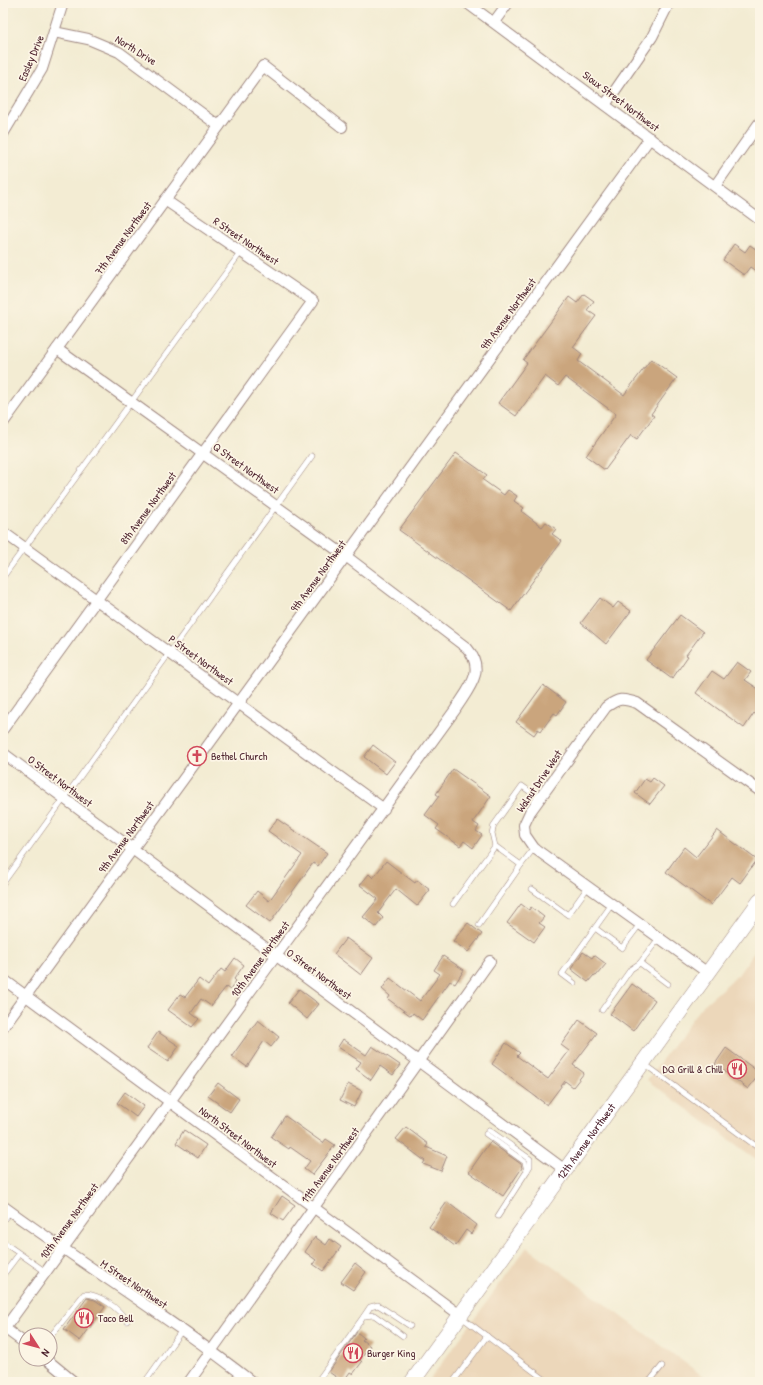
<svg xmlns="http://www.w3.org/2000/svg" width="763" height="1385" font-family="'Patrick Hand',sans-serif">
<style>
.built{fill:#ecd7ba}
.building{fill:#caa57d}
.lines{fill:none;stroke-linecap:round;stroke-linejoin:round}
.lane-casing{stroke:#9e867f;stroke-width:6}
.street-casing{stroke:#9e867f;stroke-width:12}
.secondary-casing{stroke:#9e867f;stroke-width:16}
.lane{stroke:#fff;stroke-width:5}
.street{stroke:#fff;stroke-width:10}
.secondary{stroke:#fff;stroke-width:15}
.labels{text-anchor:middle;dominant-baseline:central;stroke-width:3.5;stroke-linejoin:round;paint-order:stroke}
.street-label{font-size:11px;fill:#4a1f2b;stroke:#fcf5e5}
.poi-label{font-size:11px;fill:#4a1f2b;stroke:#fcf5e5;text-anchor:start}
</style>
<rect width="100%" height="100%" fill="#fcf5e5"/>
<filter id="ink" filterUnits="userSpaceOnUse"><feTurbulence type="fractalNoise" baseFrequency=".025" numOctaves="2"/><feDisplacementMap in="SourceGraphic" scale="8" xChannelSelector="R" yChannelSelector="G"/><feConvolveMatrix kernelMatrix="1 2 1 2 8 2 1 2 1" color-interpolation-filters="sRGB"/></filter>
<filter id="wash" filterUnits="userSpaceOnUse"><feTurbulence type="fractalNoise" baseFrequency=".012" numOctaves="4" result="noise"/><feDisplacementMap in="SourceGraphic" scale="16" xChannelSelector="R" yChannelSelector="G"/><feGaussianBlur stdDeviation="0.9" result="paint"/><feColorMatrix in="noise" values="0 0 0 0 0 0 0 0 0 0 0 0 0 0 0 0 0 1.4 0 .05"/><feComposite in="paint" operator="in"/></filter>
<g filter="url(#wash)">
<rect width="100%" height="100%" fill="#f3ecd3"/>
<!-- built -->
<g class="built">
<polygon points="760,944 760,1162 647,1080 700,1008 738,975"/>
<polygon points="527,1247 711,1382 428,1382"/>
</g>
<g id="blocks">
<!-- building -->
<g class="building">
<polygon points="734,244 745,252 750,245 760,252 760,274 750,267 744,275 723,260"/>
<polygon points="584,294 594,301 587,310 596,316 573,347 582,354 578,361 624,395 651,359 677,378 651,414 654,416 637,439 631,435 605,470 586,456 616,414 565,377 558,386 545,376 516,416 498,403 527,363 523,360 569,297 577,303"/>
<polygon points="456,453 487,475 483,480 504,495 508,490 517,496 514,501 524,508 521,511 542,527 546,522 556,529 552,534 562,541 511,611 399,530"/>
<polygon points="600,598 613,608 618,602 631,611 606,644 581,623"/>
<polygon points="680,615 703,632 686,655 688,656 672,679 646,660"/>
<polygon points="737,662 751,672 745,680 760,690 760,718 754,713 744,728 696,693 712,671 724,679"/>
<polygon points="543,685 566,702 557,715 554,713 541,731 538,729 534,735 516,722"/>
<polygon points="373,745 395,762 386,774 364,757"/>
<polygon points="453,769 491,796 473,822 479,826 476,831 482,835 473,848 464,841 460,846 436,829 439,825 425,815 439,796 436,794"/>
<polygon points="653,778 664,786 650,804 635,793 645,779 650,782"/>
<polygon points="277,819 327,853 318,866 313,863 270,923 246,905 257,891 269,901 302,855 268,831"/>
<polygon points="717,830 757,860 740,883 732,877 711,905 666,872 684,847 696,857"/>
<polygon points="386,861 415,883 417,880 430,890 417,906 396,889 378,913 383,918 376,927 363,917 378,899 360,885 369,874 373,878"/>
<polygon points="521,904 529,910 531,907 544,917 539,923 545,927 534,942 507,923"/>
<polygon points="468,923 482,934 468,952 453,941"/>
<polygon points="346,938 373,958 361,975 334,954"/>
<polygon points="583,952 592,958 594,955 606,964 596,976 594,975 588,982 571,969"/>
<polygon points="443,956 464,970 455,984 450,981 422,1020 413,1013 411,1016 388,999 390,996 382,989 390,978 420,1001 440,974 434,970"/>
<polygon points="235,958 244,965 234,979 236,981 230,990 226,987 211,1006 201,999 191,1013 199,1019 192,1027 168,1010 180,994 185,997 199,979 208,986 221,969 225,972"/>
<polygon points="632,984 655,1000 633,1031 610,1014"/>
<polygon points="299,989 319,1004 307,1019 288,1003"/>
<polygon points="258,1020 279,1037 271,1047 264,1041 247,1067 232,1056"/>
<polygon points="579,1020 597,1033 573,1065 584,1073 573,1087 565,1081 547,1105 492,1064 506,1043 520,1053 517,1056 548,1079 569,1051 561,1045"/>
<polygon points="158,1032 179,1046 168,1062 147,1048"/>
<polygon points="343,1039 366,1055 372,1046 400,1065 393,1075 380,1066 371,1080 356,1069 361,1062 338,1047"/>
<polygon points="726,1048 760,1073 748,1089 715,1064"/>
<polygon points="218,1083 239,1099 230,1112 208,1096"/>
<polygon points="348,1084 362,1091 354,1107 340,1100"/>
<polygon points="125,1092 144,1106 136,1117 117,1103"/>
<polygon points="285,1116 323,1143 326,1139 335,1145 312,1175 304,1169 310,1161 290,1147 289,1149 271,1137"/>
<polygon points="406,1127 428,1144 426,1147 447,1156 441,1171 423,1164 425,1161 396,1139"/>
<polygon points="184,1130 206,1145 198,1158 176,1143"/>
<polygon points="490,1142 521,1164 522,1168 503,1196 469,1172"/>
<polygon points="282,1196 295,1205 283,1221 271,1213"/>
<polygon points="447,1202 477,1225 471,1234 466,1230 455,1246 429,1227"/>
<polygon points="315,1237 326,1245 330,1239 341,1247 323,1271 313,1264 316,1260 305,1252"/>
<polygon points="355,1263 366,1272 353,1290 341,1282"/>
<polygon points="87,1298 95,1300 105,1307 80,1341 64,1329"/>
<polygon points="357,1332 364,1338 362,1340 370,1346 360,1360 362,1362 353,1374 350,1372 343,1382 329,1372"/>
</g>
</g>
</g>
<g filter="url(#ink)">
<use href="#blocks" fill-opacity="0" stroke="#9e867f" stroke-width="1"/>
<g class="lines">
<!-- lane casing -->
<g class="lane-casing">
<g id="lane">
<polyline points="3,577 241,252"/>
<polyline points="534,848 521,865 495,846 492,833 494,825 522,786 539,798"/>
<polyline points="3,883 312,456"/>
<polyline points="532,889 568,915 588,887"/>
<polyline points="453,904 495,846"/>
<polyline points="479,925 521,865"/>
<polyline points="595,928 622,948 640,924"/>
<polyline points="659,938 640,963 668,984"/>
<polyline points="574,983 562,974 612,904"/>
<polyline points="602,1010 631,969 640,963"/>
<polyline points="643,1063 760,1149"/>
<polyline points="489,1130 530,1159 530,1166 527,1171"/>
<polyline points="486,1134 525,1162 527,1171 498,1216"/>
<polyline points="3,1220 11,1211"/>
<polyline points="3,1242 46,1272"/>
<polyline points="3,1275 19,1254"/>
<polyline points="364,1316 370,1307 378,1305 410,1326"/>
<polyline points="460,1316 548,1382"/>
<path d="M50,1337L84,1294C100,1294 118,1308 127,1321"/>
<polyline points="145,1382 182,1330"/>
<polyline points="317,1382 364,1316 374,1315 403,1336"/>
<polyline points="453,1382 487,1336"/>
<polyline points="649,1382 662,1366"/>
</g>
</g>
<!-- street casing -->
<g class="street-casing">
<g id="street">
<polyline points="467,3 760,220"/>
<polyline points="494,22 508,3"/>
<polyline points="54,32 88,39 119,52 219,126"/>
<polyline points="605,105 652,37 669,3"/>
<polyline points="3,134 42,69 63,3"/>
<polyline points="715,186 760,122"/>
<polyline points="3,423 263,66 342,127"/>
<polyline points="3,532 384,809"/>
<polyline points="3,729 313,301 165,200"/>
<polyline points="3,753 565,1170"/>
<path d="M708,973L534,848L525,835L524,825L530,812L606,707C619,698 622,698 637,703L760,791"/>
<polyline points="3,979 460,1315"/>
<polyline points="3,1027 650,138"/>
<path d="M3,1206C85,1266 172,1319 252,1382"/>
<polyline points="3,1327 26,1344"/>
<path d="M5,1328L455,710C468,689 487,671 467,648L347,557L57,349"/>
<polyline points="46,1359 74,1382"/>
<polyline points="189,1382 490,961"/>
</g>
</g>
<!-- secondary casing -->
<g class="secondary-casing">
<g id="secondary">
<path id="s1" d="M412,1382L760,901"/>
</g>
</g>
<!-- lane -->
<use href="#lane" class="lane"/>
<!-- street -->
<use href="#street" class="street"/>
<!-- secondary -->
<use href="#secondary" class="secondary"/>
</g>
</g>
<!-- icons -->
<defs>
<g id="church-ring" transform="scale(1)"><circle r="9.5" fill="#fcf5e5" stroke="#d1495b" stroke-width="1.5"/><path d="M-1.2-6h2.4v3.5h3.3v2.4h-3.3V6h-2.4V-.1h-3.3v-2.4h3.3Z" fill="#d1495b"/></g>
<g id="restaurant-ring" transform="scale(1)"><circle r="9.5" fill="#fcf5e5" stroke="#d1495b" stroke-width="1.5"/><path d="M-5-6h1v4h1v-4h1v4h1v-4h1v5L-1.5 .5V6h-2V.5L-5-1ZM5-6V6H3V1.5H1.5Q1.5-4 5-6Z" fill="#d1495b"/></g>
</defs>
<g fill-rule="evenodd">
<use href="#church-ring" x="197" y="756"/>
<use href="#restaurant-ring" x="737" y="1069"/>
<use href="#restaurant-ring" x="84" y="1318"/>
<use href="#restaurant-ring" x="353" y="1353"/>
</g>
<g class="labels">
<!-- street labels -->
<g class="street-label">
<text transform="translate(136 50) rotate(32)">North Drive</text>
<text transform="translate(31 58) rotate(-67)">Easley Drive</text>
<text transform="translate(621 101) rotate(37)">Sioux Street Northwest</text>
<text transform="translate(123 238) rotate(-54)">7th Avenue Northwest</text>
<text transform="translate(246 241) rotate(34)">R Street Northwest</text>
<text transform="translate(508 314) rotate(-54)">9th Avenue Northwest</text>
<text transform="translate(246 468) rotate(36)">Q Street Northwest</text>
<text transform="translate(148 508) rotate(-54)">8th Avenue Northwest</text>
<text transform="translate(318 576) rotate(-54)">9th Avenue Northwest</text>
<text transform="translate(201 660) rotate(36)">P Street Northwest</text>
<text transform="translate(60 781) rotate(37)">O Street Northwest</text>
<text transform="translate(539 781) rotate(-56)">Walnut Drive West</text>
<text transform="translate(126 837) rotate(-54)">9th Avenue Northwest</text>
<text transform="translate(260 959) rotate(-54)">10th Avenue Northwest</text>
<text transform="translate(319 974) rotate(36)">O Street Northwest</text>
<text transform="translate(238 1137) rotate(37)">North Street Northwest</text>
<text stroke="none"><textPath href="#s1" startOffset="297">12th Avenue Northwest</textPath></text>
<text transform="translate(330 1165) rotate(-54)">11th Avenue Northwest</text>
<text transform="translate(69 1221) rotate(-54)">10th Avenue Northwest</text>
<text transform="translate(134 1284) rotate(34)">M Street Northwest</text>
</g>
<!-- poi labels -->
<g class="poi-label">
<text x="211" y="756">Bethel Church</text>
<text x="723" y="1069" text-anchor="end">DQ Grill &amp; Chill</text>
<text x="98" y="1318">Taco Bell</text>
<text x="367" y="1353">Burger King</text>
</g>
</g>
<!-- margin -->
<rect width="763" height="1385" fill="none" stroke="#fcf5e5" stroke-width="16"/>
<!-- north arrow -->
<g transform="translate(38 1347) rotate(126)"><circle r="19" fill="#fcf5e5" stroke="#b59f9b"/>
<path d="M0-3L7 15L0 10L-7 15Z" fill="#d1495b"/>
<text y="-6" font-size="11" font-weight="bold" text-anchor="middle" fill="#4a1f2b">N</text>
</g>
</svg>
